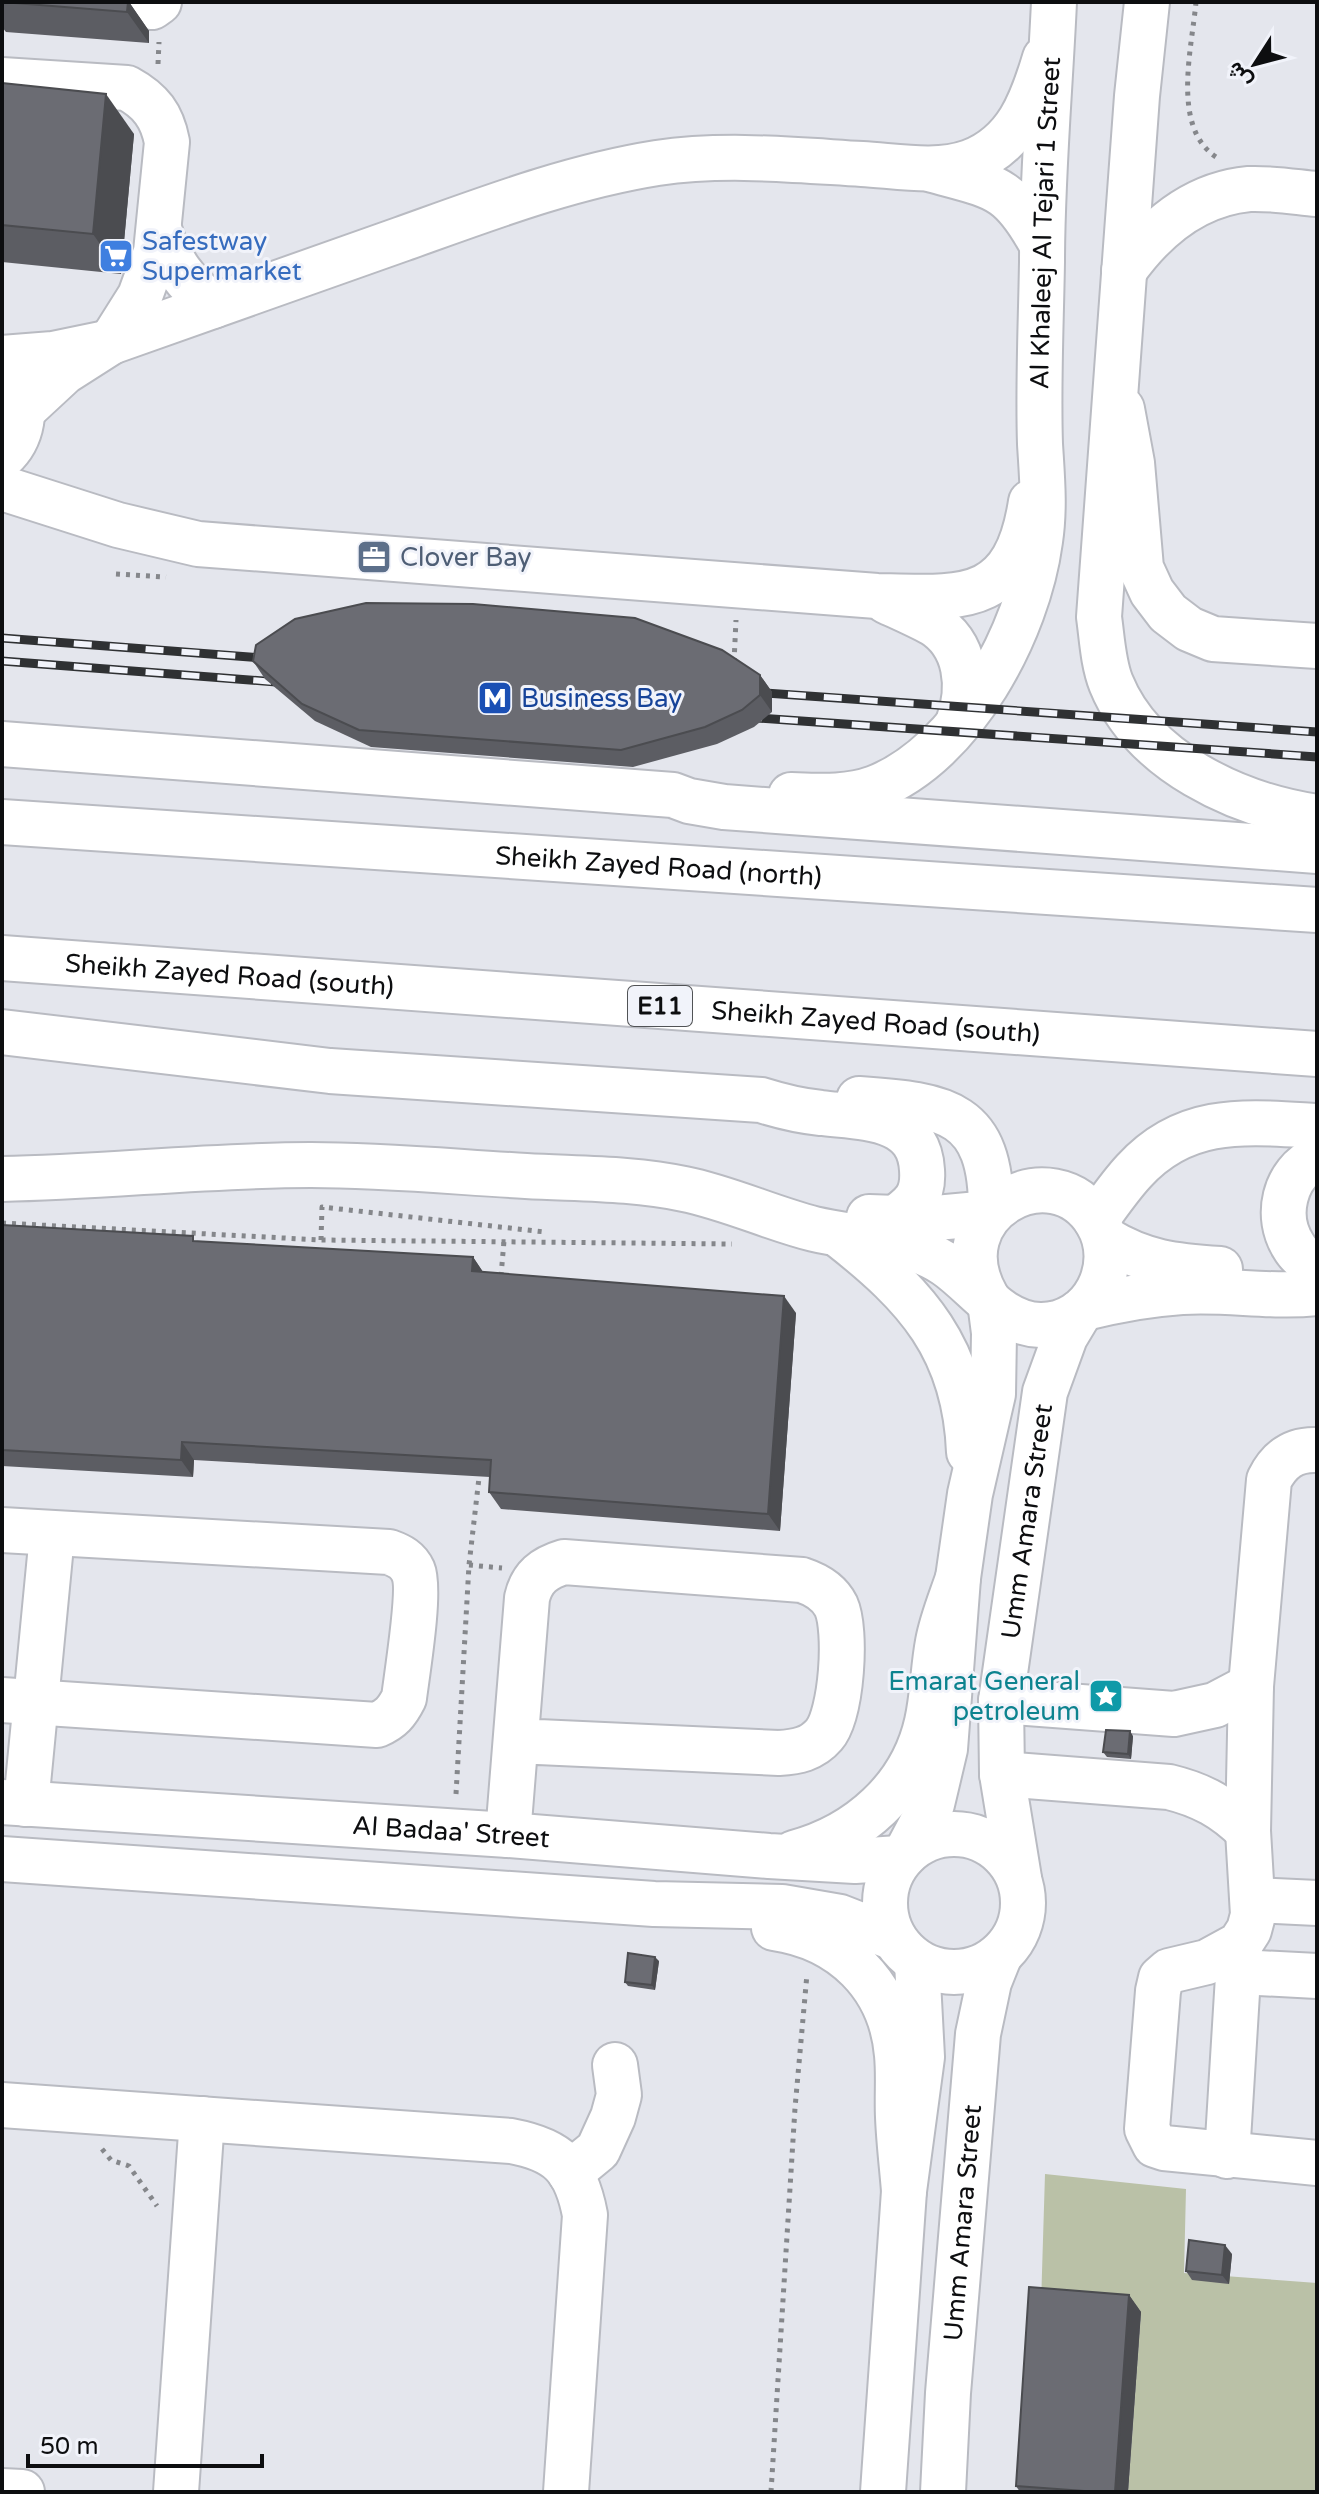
<svg xmlns="http://www.w3.org/2000/svg" width="1319" height="2494" font-family="'Varela Round',Vazirmatn,sans-serif">
<style>
.green{fill:#bac1a7}
.lines{fill:none;stroke-linecap:round;stroke-linejoin:round}
.minor-casing{stroke:#b9bbc2;stroke-width:48}
.major-casing{stroke:#b9bbc2;stroke-width:48}
.highway-casing{stroke:#b9bbc2;stroke-width:48}
.path{stroke:#85878b;stroke-width:5;stroke-dasharray:4 6;stroke-linecap:butt}
.minor{stroke:#fff;stroke-width:44}
.major{stroke:#fff;stroke-width:44}
.highway{stroke:#fff;stroke-width:44}
.rail-casing{stroke:#2f3133;stroke-width:9}
.rail{stroke:#f1f3fa;stroke-width:6;stroke-dasharray:18;stroke-linecap:butt}
.wall{fill:#5c5d63}
.shaded-wall{fill:#4b4c50}
.building{fill:#6b6c73;stroke:#4b4c50;stroke-width:2}
.labels{text-anchor:middle;dominant-baseline:central;stroke-width:6;stroke-linejoin:round;paint-order:stroke}
.shield{fill:#f1f3fa;stroke:#515356;stroke-width:2}
.shield-label{font-size:24px;font-weight:bold;fill:#0d0e10}
.street-label{font-size:26px;fill:#0d0e10;stroke:#f1f3fa}
.shop-label{font-size:26px;fill:#366cbe;stroke:#f1f3fa;text-anchor:start}
.service-label{font-size:26px;fill:#4e5e75;stroke:#f1f3fa;text-anchor:start}
.transit-label{font-size:26px;fill:#164399;stroke:#f1f3fa;text-anchor:start}
.culture-label{font-size:26px;fill:#0d838f;stroke:#f1f3fa;text-anchor:end}
</style>
<rect width="100%" height="100%" fill="#e4e6ed"/>
<!-- green -->
<polygon class="green" points="1045,2174 1186,2189 1184,2273 1317,2283 1317,2492 1128,2492 1141,2312 1041,2305"/>
<g class="lines">
<!-- minor casing -->
<g class="minor-casing">
<g id="minor">
<polyline points="152,7 159,2"/>
<path d="M2,80L127,88C151,101 162,116 167,142L156,252L140,296L111,342L64,372L23,410"/>
<path d="M933,170C995,187 1010,186 1042,245"/>
<path d="M159,229C169,262 187,284 213,306"/>
<path d="M1124,271C1154,229 1195,194 1249,189C1271,188 1295,192 1317,194"/>
<path d="M2,358L53,354L111,342C208,308 305,273 402,239C486,209 569,177 657,163C725,153 794,160 862,164C897,166 937,174 970,162C1017,144 1032,102 1045,58"/>
<polyline points="1122,409 1132,463 1141,568 1152,592 1168,613 1189,629 1213,639 1317,646"/>
<path d="M2,457C23,438 28,407 15,382"/>
<path d="M2,488L118,525L198,544L877,596C964,598 1015,605 1031,502"/>
<path d="M886,601C901,608 917,615 932,623C967,644 971,688 958,723"/>
<path d="M2,1179C105,1177 208,1165 311,1165C383,1165 455,1172 526,1176C578,1179 633,1178 684,1189C729,1198 770,1218 814,1229C858,1239 907,1239 945,1264C976,1285 1000,1324 1040,1325C1093,1326 1123,1265 1097,1222C1053,1150 937,1212 987,1298"/>
<polyline points="869,1217 925,1219 990,1213"/>
<path d="M839,1235C917,1296 965,1349 969,1452"/>
<path d="M1105,1239C1144,1263 1175,1266 1220,1269"/>
<path d="M1085,1308C1117,1300 1149,1294 1182,1292C1227,1289 1272,1298 1317,1293"/>
<path d="M1317,1450C1293,1449 1279,1460 1269,1480L1251,1686L1248,1831L1253,1915L1249,1930L1240,1944L1207,1962L1169,1971L1161,1978L1158,1991L1147,2129L1155,2145L1164,2148L1317,2163"/>
<path d="M2,1530L389,1552C400,1556 408,1560 413,1571C421,1589 407,1674 404,1698C397,1712 391,1719 377,1725L2,1700"/>
<polyline points="1001,1701 1174,1714 1215,1705 1251,1686"/>
<path d="M1002,1774L1169,1787C1202,1795 1225,1808 1248,1831"/>
<polyline points="26,1804 52,1535"/>
<circle cx="954" cy="1903" r="69"/>
<path d="M508,1835L527,1598C532,1577 544,1568 564,1562L802,1580C817,1585 829,1592 836,1606C847,1630 842,1714 824,1735C812,1749 797,1752 779,1753L516,1741"/>
<polyline points="906,1853 932,1804 945,1749 958,1578 970,1494 993,1394 994,1333 990,1302"/>
<path id="s1" d="M1019,1878L1002,1774L1001,1701L1045,1392L1065,1337L1080,1312"/>
<polyline points="1253,1900 1317,1903"/>
<polyline points="1239,1972 1317,1976"/>
<path d="M2,2105L511,2141C559,2150 576,2167 585,2215L566,2492"/>
<polyline points="1227,2156 1240,1944"/>
<polyline points="570,2173 598,2150 613,2117 619,2095 615,2065"/>
<polyline points="2,2491 22,2492"/>
<polyline points="176,2492 202,2119"/>
<polyline points="883,2492 904,2191 922,2057 917,1962"/>
<path id="s2" d="M943,2492L948,2393L978,2034L989,1982L999,1957"/>
</g>
</g>
<!-- major casing -->
<g class="major-casing">
<g id="major">
<path d="M1147,2L1137,96L1099,617C1102,638 1103,663 1111,683C1143,762 1237,805 1317,817"/>
<path id="s3" d="M791,795C819,796 848,798 875,788C964,753 1028,631 1040,541C1045,508 1042,477 1040,444C1038,384 1041,323 1042,262C1042,176 1050,89 1054,2"/>
<path id="s4" d="M2,1802L508,1835L769,1856L855,1861L899,1858"/>
<path d="M794,1853C858,1836 912,1789 927,1722C933,1696 933,1668 938,1642C942,1620 951,1599 958,1578"/>
<polyline points="2,1859 654,1904 782,1907 840,1917 894,1938"/>
<path d="M774,1928C842,1938 891,1985 897,2055C899,2075 897,2096 898,2117C899,2142 902,2166 904,2191"/>
</g>
</g>
<!-- highway casing -->
<g class="highway-casing">
<g id="highway">
<polyline points="2,744 673,795 689,801 724,807 1317,851"/>
<path id="s5" d="M2,822L1317,910"/>
<path id="s6" d="M2,958L1317,1054"/>
<path d="M2,1032L330,1071L761,1100C780,1106 800,1111 821,1113C862,1118 919,1115 922,1170C924,1197 913,1205 893,1220"/>
<path d="M859,1099C946,1105 992,1111 991,1212"/>
<path d="M1317,1158C1284,1173 1274,1217 1294,1247C1299,1256 1309,1263 1317,1270"/>
<path d="M1096,1220C1108,1204 1120,1186 1134,1171C1186,1114 1247,1122 1317,1126"/>
</g>
</g>
<!-- path -->
<g class="path">
<path d="M1196,2C1192,48 1171,127 1216,157"/>
<polyline points="158,64 159,42"/>
<polyline points="116,574 166,577"/>
<polyline points="734,662 736,620"/>
<polyline points="2,1223 321,1240 732,1244"/>
<polyline points="321,1240 322,1207 545,1232"/>
<polyline points="501,1276 504,1241"/>
<polyline points="469,1565 502,1568"/>
<polyline points="456,1794 469,1565 480,1469"/>
<polyline points="102,2149 111,2160 129,2166 157,2206"/>
<polyline points="771,2492 795,2108 807,1974"/>
</g>
<!-- minor -->
<use href="#minor" class="minor"/>
<!-- major -->
<use href="#major" class="major"/>
<!-- highway -->
<use href="#highway" class="highway"/>
<!-- rail casing -->
<g class="rail-casing">
<g id="rail">
<polyline points="2,638 277,659"/>
<polyline points="2,661 289,683"/>
<polyline points="752,692 1317,732"/>
<polyline points="744,717 1317,757"/>
</g>
</g>
<!-- rail -->
<use href="#rail" class="rail"/>
</g>
<!-- wall -->
<g class="wall">
<polygon points="2,2 129,2 149,31 149,43 6,32 2,27"/>
<polygon points="2,83 134,134 121,274 2,262"/>
<polygon points="253,661 760,675 772,692 772,712 754,727 717,744 633,767 371,747 315,721 265,679"/>
<polygon points="2,1225 196,1241 473,1257 483,1272 796,1313 780,1531 501,1509 489,1492 490,1477 194,1460 193,1477 2,1466"/>
<polygon points="1133,1736 1131,1759 1107,1757 1103,1752"/>
<polygon points="659,1961 655,1990 628,1986 625,1982"/>
<polygon points="1232,2254 1229,2284 1192,2280 1186,2271"/>
<polygon points="1129,2295 1141,2312 1128,2492 1020,2492 1016,2486"/>
</g>
<!-- shaded-wall -->
<g class="shaded-wall">
<polygon points="118,2 129,2 149,31 149,43 127,12"/>
<polygon points="106,94 134,134 121,274 93,234"/>
<polygon points="760,675 772,692 772,712 760,695"/>
<polygon points="473,1257 485,1275 472,1271"/>
<polygon points="784,1296 796,1313 780,1531 768,1514"/>
<polygon points="182,1442 194,1460 193,1477 181,1460"/>
<polygon points="1130,1731 1133,1736 1131,1759 1128,1754"/>
<polygon points="655,1957 659,1961 655,1990 652,1985"/>
<polygon points="1225,2245 1232,2254 1229,2284 1222,2275"/>
<polygon points="1129,2295 1141,2312 1128,2492 1115,2492"/>
</g>
<!-- building -->
<g class="building">
<polygon points="2,2 128,2 127,12"/>
<polygon points="2,83 106,94 93,234 2,225"/>
<polygon points="366,603 473,604 635,618 722,650 760,675 760,695 742,710 705,727 621,750 359,730 302,704 253,661 256,645 295,619"/>
<polygon points="2,1225 193,1236 193,1241 473,1257 472,1271 784,1296 768,1514 489,1492 491,1460 182,1442 181,1460 2,1450"/>
<polygon points="1106,1730 1130,1731 1128,1754 1103,1752"/>
<polygon points="628,1953 655,1957 652,1985 625,1982"/>
<polygon points="1189,2240 1225,2245 1222,2275 1186,2271"/>
<polygon points="1029,2287 1129,2295 1115,2492 1098,2492 1016,2486"/>
</g>
<!-- icons -->
<defs>
<g id="supermarket-square" transform="scale(1.8)"><rect x="-9" y="-9" width="18" height="18" rx="4" fill="#3f7fe0" stroke="#f1f3fa"/><path d="M-6-5.5h2.5l.6 2H6L4.5 2H-2.5L-4.4-4H-6ZM-1.5 3.2a1.3 1.3 0 1 0 .1 0ZM3 3.2a1.3 1.3 0 1 0 .1 0Z" fill="#fff"/></g>
<g id="office-square" transform="scale(1.8)"><rect x="-9" y="-9" width="18" height="18" rx="4" fill="#5c6f8a" stroke="#f1f3fa"/><path d="M-6-3h4V-5.5h4V-3h4V5H-6ZM-1-4.5V-3h2v-1.5ZM-6 0V1H6V0Z" fill="#fff"/></g>
<g id="metro-square" transform="scale(1.8)"><rect x="-9" y="-9" width="18" height="18" rx="4" fill="#1a4fb4" stroke="#f1f3fa"/><path d="M-5.5 5V-5H-3L0 0L3-5H5.5V5H3V-.5L0 4L-3-.5V5Z" fill="#fff"/></g>
<g id="sight-square" transform="scale(1.8)"><rect x="-9" y="-9" width="18" height="18" rx="4" fill="#0f9aa8" stroke="#f1f3fa"/><path d="M0-6L1.8-2.2L6-1.7L2.9 1.2L3.7 5.4L0 3.3L-3.7 5.4L-2.9 1.2L-6-1.7L-1.8-2.2Z" fill="#fff"/></g>
</defs>
<g fill-rule="evenodd">
<use href="#supermarket-square" x="116" y="256"/>
<use href="#office-square" x="374" y="557"/>
<use href="#metro-square" x="495" y="698"/>
<use href="#sight-square" x="1106" y="1696"/>
</g>
<g class="labels">
<!-- shield labels -->
<rect class="shield" x="628" y="986" width="64" height="40" rx="6"/>
<g class="shield-label">
<text x="660" y="1006">E11</text>
</g>
<!-- street labels -->
<g class="street-label">
<text stroke="none"><textPath href="#s3" startOffset="712">Al Khaleej Al Tejari 1 Street</textPath></text>
<text stroke="none"><textPath href="#s5" startOffset="658">Sheikh Zayed Road (north)</textPath></text>
<text stroke="none"><textPath href="#s6" startOffset="228">Sheikh Zayed Road (south)</textPath></text>
<text stroke="none"><textPath href="#s6" startOffset="876">Sheikh Zayed Road (south)</textPath></text>
<text stroke="none"><textPath href="#s1" startOffset="360">Umm Amara Street</textPath></text>
<text stroke="none"><textPath href="#s4" startOffset="450">Al Badaa' Street</textPath></text>
<text stroke="none"><textPath href="#s2" startOffset="270">Umm Amara Street</textPath></text>
</g>
<!-- shop labels -->
<g class="shop-label">
<text x="142" y="241">Safestway<tspan x="142" dy="30">Supermarket</tspan></text>
</g>
<!-- service labels -->
<g class="service-label">
<text x="400" y="557">Clover Bay</text>
</g>
<!-- transit labels -->
<g class="transit-label">
<text x="521" y="698">Business Bay</text>
</g>
<!-- culture labels -->
<g class="culture-label">
<text x="1080" y="1681">Emarat General<tspan x="1080" dy="30">petroleum</tspan></text>
</g>
</g>
<!-- border -->
<rect width="1319" height="2494" fill="none" stroke="#0d0e10" stroke-width="8"/>
<!-- north arrow -->
<g transform="translate(1255 64) rotate(234)" stroke="#f1f3fa" stroke-width="6" paint-order="stroke">
<path d="M0-6L14 30L0 20L-14 30Z" fill="#0d0e10"/>
<text y="-12" font-size="22" font-weight="bold" text-anchor="middle" fill="#0d0e10">ش</text>
</g>
<!-- scale -->
<path d="M28 2454v12h234v-12" fill="none" stroke="#0d0e10" stroke-width="4"/>
<text x="40" y="2454" font-size="24" fill="#0d0e10" stroke="#f1f3fa" stroke-width="6" paint-order="stroke">50 m</text>
</svg>
